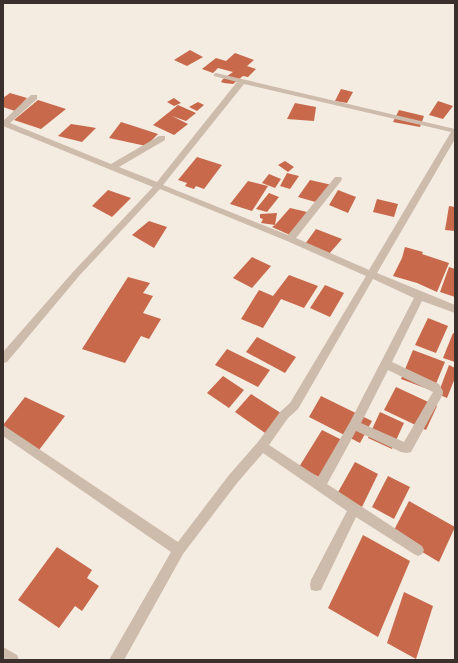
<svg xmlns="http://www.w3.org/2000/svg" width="458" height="663" font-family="'Space Grotesk',sans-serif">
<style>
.building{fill:#c8694b}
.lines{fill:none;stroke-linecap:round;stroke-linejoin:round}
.street{fill:#cdbbac;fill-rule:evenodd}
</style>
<rect width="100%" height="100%" fill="#f4ebe1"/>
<!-- building -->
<g class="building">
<polygon points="190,50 203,57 187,66 174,60"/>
<polygon points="235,53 254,60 247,66 256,69 248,77 243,76 233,84 224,83 221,82 223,79 233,72 218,68 213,73 202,69 216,58 226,61"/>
<polygon points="341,89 353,92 347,103 335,101"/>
<polygon points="10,93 27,98 15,111 3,107 3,98"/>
<polygon points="174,98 181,103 174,106 167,102"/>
<polygon points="38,100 66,109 41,129 14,120"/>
<polygon points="438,101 453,106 443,119 429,115"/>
<polygon points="198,102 204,105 197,111 189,107"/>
<polygon points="295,103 316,107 314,121 287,119"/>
<polygon points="178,105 196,113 186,121 172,116 188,124 174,135 153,125"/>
<polygon points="399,110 424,116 420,127 393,122"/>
<polygon points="121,122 146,130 158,134 146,146 109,138"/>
<polygon points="71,124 84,126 96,128 82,142 58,136"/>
<polygon points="197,157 222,165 204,189 196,186 194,189 185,186 187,183 178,180"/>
<polygon points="285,161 294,167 288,172 278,165"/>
<polygon points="287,173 299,176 290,189 280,186"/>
<polygon points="269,174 281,179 275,188 262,183"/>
<polygon points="310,180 332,185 319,203 298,197"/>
<polygon points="248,181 268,186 252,211 230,204"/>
<polygon points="108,190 131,198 112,217 92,206"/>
<polygon points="338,190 356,197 348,213 329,205"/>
<polygon points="269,193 279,197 267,212 256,209"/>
<polygon points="377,199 398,204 394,217 373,212"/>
<polygon points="449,206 455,207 455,231 445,230"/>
<polygon points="290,208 307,212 290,235 272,227 275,225 261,223 263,219 260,218 260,214 277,213 275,225"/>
<polygon points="149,221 167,227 154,248 132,235"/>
<polygon points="316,229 342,239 329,254 305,244"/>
<polygon points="405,247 423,252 422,254 449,263 437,292 417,283 393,276 402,258"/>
<polygon points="252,257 271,266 252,288 233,278"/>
<polygon points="449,267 455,269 455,297 440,292"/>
<polygon points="289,275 318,286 304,308 281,299 263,328 241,319 259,290 273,296"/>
<polygon points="128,277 150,283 143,293 153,296 143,313 161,319 149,339 141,336 125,363 82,349"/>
<polygon points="325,285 344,293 330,317 310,308"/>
<polygon points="428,318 448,326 436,353 415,345"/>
<polygon points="453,333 455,334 455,362 443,358"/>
<polygon points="257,337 296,357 285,373 246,352"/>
<polygon points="227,349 270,370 258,387 215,365"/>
<polygon points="413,350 445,362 433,391 401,379"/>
<polygon points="449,365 455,368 455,378 447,398 438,394"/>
<polygon points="223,376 244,390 229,408 207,393"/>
<polygon points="396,387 437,406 426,430 384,410"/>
<polygon points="251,394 284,415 268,435 235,412"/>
<polygon points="321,396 372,421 360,443 309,417"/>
<polygon points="25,397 65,416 39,450 3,432 3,425"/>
<polygon points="380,412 404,423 392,449 368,438"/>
<polygon points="322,430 342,440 321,478 299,467"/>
<polygon points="355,462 378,474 362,507 337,494"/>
<polygon points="388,476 410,487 394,519 372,507"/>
<polygon points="409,501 455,527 439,562 392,534"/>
<polygon points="363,535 410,561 378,637 328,608"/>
<polygon points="57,547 92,570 87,578 99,586 82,611 75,606 59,628 18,600"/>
<polygon points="404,592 433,606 416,659 387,643"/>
</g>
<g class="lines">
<!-- street -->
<g class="street">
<path d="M216,73L455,129V139L377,273L455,305V313L422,301L392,362L439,384L443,391V394L411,452L407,453L401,452L356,431L327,484L422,546L424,550L422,554L418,556L414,554L356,517L321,590L316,591L311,590L310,585L311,580L347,511L263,453L237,483L183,554L124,660H109L171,552L3,436V425L178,542L229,475L258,442L280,412L290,403L366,276L287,241L160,189L79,276L7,362L3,363V352L73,272L153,187L3,126V121L31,95H37V99L10,123L111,164L159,136H165V140L119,167L157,182L237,82L214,76V74ZM244,84L451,132L369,270L296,238L341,181L342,179L341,177H335L288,235L163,185ZM373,279L414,298L350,422L318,477L269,445L288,418L298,409ZM388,370L433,392L404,442L361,423Z"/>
<polygon points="3,647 17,655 19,660 3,660"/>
</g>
</g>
<!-- border -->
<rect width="458" height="663" fill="none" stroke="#3b302b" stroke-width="8"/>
</svg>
